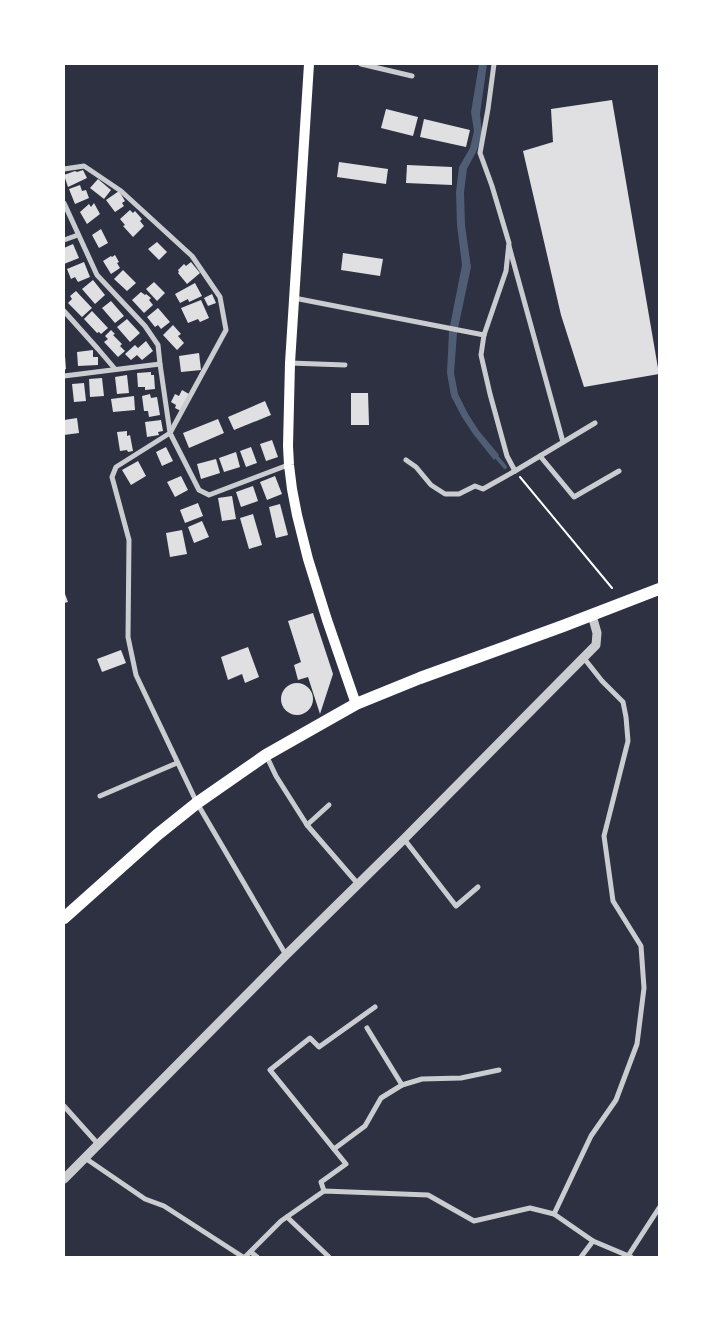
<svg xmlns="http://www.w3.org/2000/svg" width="723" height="1321" font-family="Barlow,sans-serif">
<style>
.water{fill:#4f5d75}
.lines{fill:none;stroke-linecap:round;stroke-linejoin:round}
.stream{stroke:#4f5d75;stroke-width:4}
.building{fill:#e0e0e3}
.path{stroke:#fff;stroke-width:2}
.minor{stroke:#caccd0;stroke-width:5}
.tertiary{stroke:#caccd0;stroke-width:9}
.secondary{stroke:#fff;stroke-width:10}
.trunk{stroke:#fff;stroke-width:12}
</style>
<rect width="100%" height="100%" fill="#2d3142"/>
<!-- water -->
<polygon class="water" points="479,64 487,64 480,114 482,133 477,150 467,169 464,192 465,225 471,267 457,333 454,373 458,394 468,414 479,431 499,455 494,460 474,435 462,417 451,396 447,373 449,331 462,265 457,225 456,192 459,167 470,148 474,131 471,112"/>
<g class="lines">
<!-- stream -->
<polyline class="stream" points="494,454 505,467"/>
</g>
<!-- building -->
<g class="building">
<polygon points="612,100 659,374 584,387 561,315 523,151 553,142 551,109"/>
<polygon points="386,109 418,117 413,136 381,128"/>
<polygon points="424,119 470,130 466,147 420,137"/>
<polygon points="339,162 388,169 386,184 337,177"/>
<polygon points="407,165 452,167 452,185 406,183"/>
<polygon points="83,170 87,178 68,187 64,175 75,171 77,172"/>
<polygon points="98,179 111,190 104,199 90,188"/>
<polygon points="80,185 82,191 86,190 89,198 75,204 69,189"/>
<polygon points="119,191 125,201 122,203 124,206 115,212 106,200"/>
<polygon points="94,203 100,214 87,224 80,212 89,204 91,207"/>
<polygon points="130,210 133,213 135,211 142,219 140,221 144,226 133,237 123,226 125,225 120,219"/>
<polygon points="101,229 108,243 99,248 92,235"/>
<polygon points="157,242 167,252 159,260 148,249"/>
<polygon points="73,244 79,258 64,264 64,248"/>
<polygon points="343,253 383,259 380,276 341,270"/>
<polygon points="115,255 119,262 117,263 120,268 111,274 103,261 111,256 112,257"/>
<polygon points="84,262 90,277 78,282 75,277 71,279 67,269"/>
<polygon points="191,262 200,273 187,284 178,273 179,272 178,270 184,264 186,266"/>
<polygon points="123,270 136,283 127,291 114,279"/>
<polygon points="93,280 105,295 95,304 82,289"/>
<polygon points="154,282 165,293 157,301 146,289"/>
<polygon points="195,283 202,296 189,302 188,299 180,303 175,294"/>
<polygon points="76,291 92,308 82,317 68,303 72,299 70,296"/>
<polygon points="141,292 145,295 146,294 151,298 149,300 153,305 144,313 132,300"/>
<polygon points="212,294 216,303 208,306 204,298"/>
<polygon points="201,300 209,318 200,322 198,319 188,323 181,308"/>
<polygon points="111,301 124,316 115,323 102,308"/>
<polygon points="158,308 170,322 161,329 158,325 155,327 147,317"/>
<polygon points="92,311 108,328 101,334 99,332 97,333 84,319"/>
<polygon points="127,319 140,333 130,342 117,327"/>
<polygon points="173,325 181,334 178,336 184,343 177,350 163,335"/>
<polygon points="111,330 115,334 113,335 122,344 120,346 125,351 118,357 104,342 108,339 105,336"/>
<polygon points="146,341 153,351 142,360 137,355 131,360 125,354 135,345 138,348"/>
<polygon points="93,350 93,357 98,357 98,365 78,366 77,352"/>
<polygon points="199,353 201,370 181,372 179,356"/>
<polygon points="64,356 65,356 66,369 64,370"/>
<polygon points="151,372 151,375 154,375 155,389 145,390 145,387 138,387 137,373"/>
<polygon points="127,375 129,393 117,394 115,377"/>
<polygon points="102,378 104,396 90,397 89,379"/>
<polygon points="84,383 86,401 74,402 72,384"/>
<polygon points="182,390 189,394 181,411 175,408 176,405 171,402 175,394 179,396"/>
<polygon points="351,393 368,393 369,425 351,425"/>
<polygon points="150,394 151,398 157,397 160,415 149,417 148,411 144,411 142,396"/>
<polygon points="134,396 135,410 113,412 111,399"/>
<polygon points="265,401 271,415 234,430 228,417"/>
<polygon points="77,418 79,433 64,435 64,420"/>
<polygon points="218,419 224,433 189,448 183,433"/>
<polygon points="161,420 163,431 158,432 159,435 147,437 145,422"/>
<polygon points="127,431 127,436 130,435 133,451 128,452 127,450 120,451 117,432"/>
<polygon points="272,440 278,457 266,461 260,444"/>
<polygon points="166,447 173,461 162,466 156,452"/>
<polygon points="251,447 257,463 246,467 240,451"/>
<polygon points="236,452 240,467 224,472 219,458"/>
<polygon points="216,459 220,473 201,479 197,464"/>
<polygon points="138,461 146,476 131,485 122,470"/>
<polygon points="181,476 188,490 175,497 167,482"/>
<polygon points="275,476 282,494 267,500 260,482"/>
<polygon points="253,486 258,501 241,507 236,492"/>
<polygon points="232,496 236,519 222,521 218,498"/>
<polygon points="198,503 203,516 185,523 180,510"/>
<polygon points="280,504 288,535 276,538 269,507"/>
<polygon points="253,514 262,545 249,549 240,518"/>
<polygon points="202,521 209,537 194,543 188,527"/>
<polygon points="182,530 187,554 170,557 166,533"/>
<polygon points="64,591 68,602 64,603"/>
<polygon points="313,613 333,674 320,714 308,677 298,680 294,665 301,662 288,621"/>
<polygon points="248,647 259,677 245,683 242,674 228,680 221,657"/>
<polygon points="121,650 126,663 102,672 97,659"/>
<circle cx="297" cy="699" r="16"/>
</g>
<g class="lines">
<!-- path -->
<polyline class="path" points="520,477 612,588"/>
<!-- minor -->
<g class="minor">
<polyline points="361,64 412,76"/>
<polyline points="494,64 488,109 480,153 492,186 509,243 506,271 484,335 481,355 490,394 507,456 515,471 595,423"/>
<polyline points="64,169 84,166 121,191 192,256 220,297 226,330 170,433 199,490 209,495 288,465"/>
<polyline points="64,203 97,275 145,326 158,345 160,364 170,433 116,467 112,477 129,540 128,637 136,675 197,803 286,955"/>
<polyline points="64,240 78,235"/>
<polyline points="509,246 563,442"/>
<polyline points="294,298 484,335"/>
<polyline points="64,311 98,349 115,369"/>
<polyline points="290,363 345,365"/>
<polyline points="64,376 160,364"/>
<polyline points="540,456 574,497 619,471"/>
<polyline points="406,460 416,467 431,485 445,494 459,494 475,486 483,489 515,471"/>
<polyline points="266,755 276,776 307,825 358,884"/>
<polyline points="100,796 177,763"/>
<polyline points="307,825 329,805"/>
<polyline points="404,839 456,906 478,887"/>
<polyline points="367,1028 402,1085"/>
<polyline points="64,1106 98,1144"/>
<polyline points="334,1149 365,1126 381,1098 402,1085 422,1079 461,1078 499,1070"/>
<polyline points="85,1158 145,1199 164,1206 243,1257"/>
<polyline points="324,1191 321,1182 346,1164 270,1070 310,1038 319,1047 375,1007"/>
<polyline points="554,1214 591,1136 616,1100 637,1044 644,988 641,946 613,901 604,836 628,741 626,717 623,702 602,681 583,657"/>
<polyline points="287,1217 329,1257"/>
<polyline points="251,1252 257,1257"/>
<polyline points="628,1256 659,1208"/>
<polyline points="245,1257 281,1221 324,1191 428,1195 474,1221 530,1208 554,1214 593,1241 631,1257"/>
<polyline points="581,1257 593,1241"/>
</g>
<!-- tertiary -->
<polyline class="tertiary" points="64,1179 286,955 404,839 596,645 597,633 592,615"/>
<!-- secondary -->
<polyline class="secondary" points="309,64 290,363 288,446 289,465 292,489 297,515 308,559 327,620 356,704"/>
<!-- trunk -->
<polyline class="trunk" points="64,918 157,835 197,803 266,755 333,717 356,704 420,678 563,626 659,589"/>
</g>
<!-- border -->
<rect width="723" height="1321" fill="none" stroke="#ffffff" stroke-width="130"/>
</svg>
